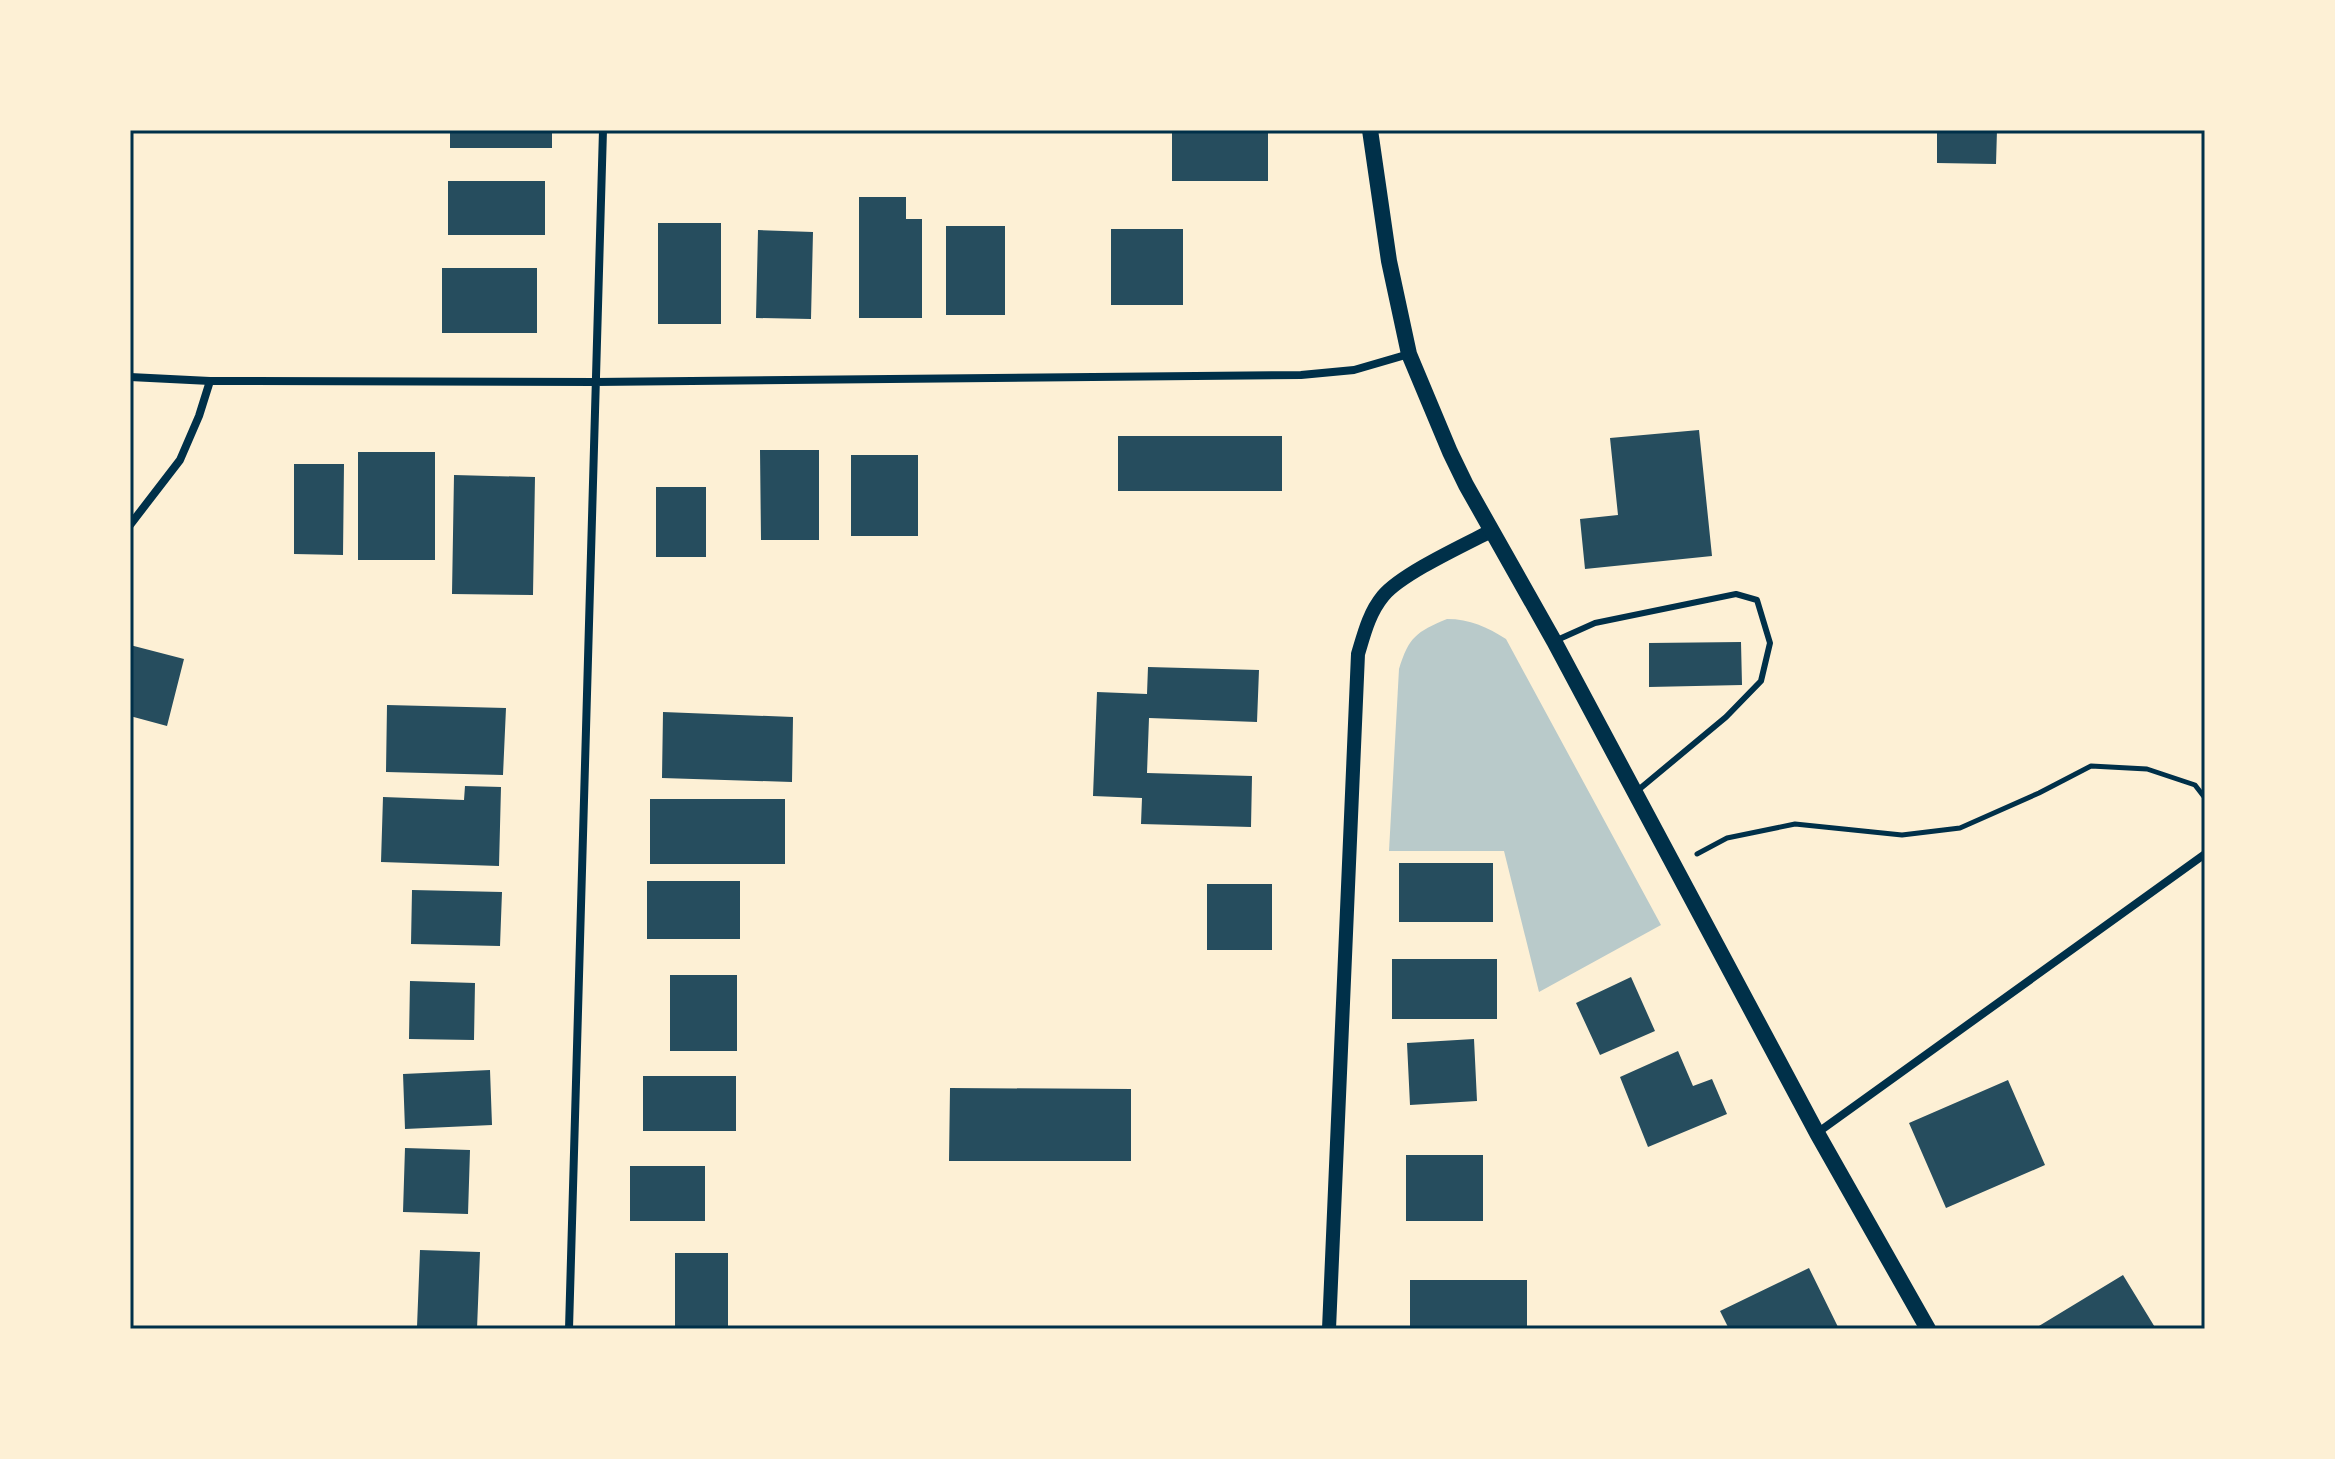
<svg xmlns="http://www.w3.org/2000/svg" width="2335" height="1459" font-family="Bitter,serif">
	<rect width="100%" height="100%" fill="#fdf0d5"/>
	<!-- green -->
	<path fill="#b9caca" d="M1447,619c23,0 40,8 59,20l155,286 -122,67 -35,-141h-115l10,-182c10,-32 17,-37 48,-50z"/>
	<!-- building -->
	<path fill="#264d5e" d="M450,130h102v18h-102z
		M1172,130h96v51h-96z
		M1937,130h60l-1,34 -59,-1z
		M448,181h97v54h-97z
		M859,197h47v22h16v99h-63z
		M658,223h63v101h-63z
		M946,226h59v89h-59z
		M1111,229h72v76h-72z
		M758,230l55,2 -2,87 -55,-1z
		M442,268h95v65h-95z
		M1699,430l13,126 -127,13 -5,-50 38,-4 -8,-77z
		M1118,436h164v55h-164z
		M760,450h59v90h-58z
		M358,452h77v108h-77z
		M851,455h67v81h-67z
		M294,464h50l-1,91 -49,-1z
		M454,475l81,2 -2,118 -81,-1z
		M656,487h50v70h-50z
		M1741,642l1,43 -93,2v-44z
		M130,645l54,14 -17,67 -37,-10z
		M1148,667l111,3 -2,52 -108,-4 -2,55 105,3 -1,51 -110,-3 1,-26 -49,-2 4,-104 50,2z
		M387,705l119,3 -3,67 -117,-3z
		M663,712l130,5 -1,65 -130,-4z
		M465,786l36,1 -2,79 -118,-4 2,-65 81,3z
		M650,799h135v65h-135z
		M1399,863h94v59h-94z
		M647,881h93v58h-93z
		M1207,884h65v66h-65z
		M412,890l90,2 -2,54 -89,-2z
		M1392,959h105v60h-105z
		M670,975h67v76h-67z
		M1631,977l24,54 -55,24 -24,-52z
		M410,981l65,2 -1,57 -65,-1z
		M1474,1039l3,62 -67,4 -3,-62z
		M1678,1051l15,35 19,-7 15,35 -79,33 -28,-70z
		M490,1070l2,55 -87,4 -2,-55z
		M643,1076h93v55h-93z
		M2008,1080l37,85 -99,43 -37,-85z
		M950,1088l181,1v72h-182z
		M405,1148l65,2 -2,64 -65,-2z
		M1406,1155h77v66h-77z
		M630,1166h75v55h-75z
		M420,1250l60,2 -3,77 -60,-2z
		M675,1253h53v76h-53z
		M1809,1268l30,61h-110l-9,-18z
		M2123,1275l33,54h-122z
		M1410,1280h117v49h-117z"/>
	<g fill="none" stroke-linecap="round" stroke-linejoin="round">
		<!-- path -->
		<path stroke="#003049" stroke-width="5" d="M1697,854l30,-16 68,-14 107,11 58,-7 79,-35 52,-27 56,3 48,16 10,13"/>
		<!-- service -->
		<path stroke="#003049" stroke-width="6" d="M1557,640l38,-17 141,-29 21,6 13,43 -9,38 -35,36 -89,74"/>
		<!-- minor -->
		<path stroke="#003049" stroke-width="8" d="M130,377l80,4 385,1 706,-7 53,-5 55,-16
			M130,525l50,-65 19,-44 11,-35
			M1817,1133l388,-279
			M569,1329l34,-1199"/>
		<!-- tertiary -->
		<path stroke="#003049" stroke-width="14" d="M1329,1329l29,-675c6,-20 11,-41 25,-58 18,-22 81,-51 108,-65"/>
		<!-- secondary -->
		<path stroke="#003049" stroke-width="16" d="M1370,130l19,131 20,93 41,98 16,33 88,156 263,492 111,196"/>
	</g>
	<!-- border -->
	<rect width="2335" height="1459" fill="none" stroke="#fdf0d5" stroke-width="264"/>
	<rect x="132" y="132" width="2071" height="1195" fill="none" stroke="#003049" stroke-width="3"/>
</svg>
